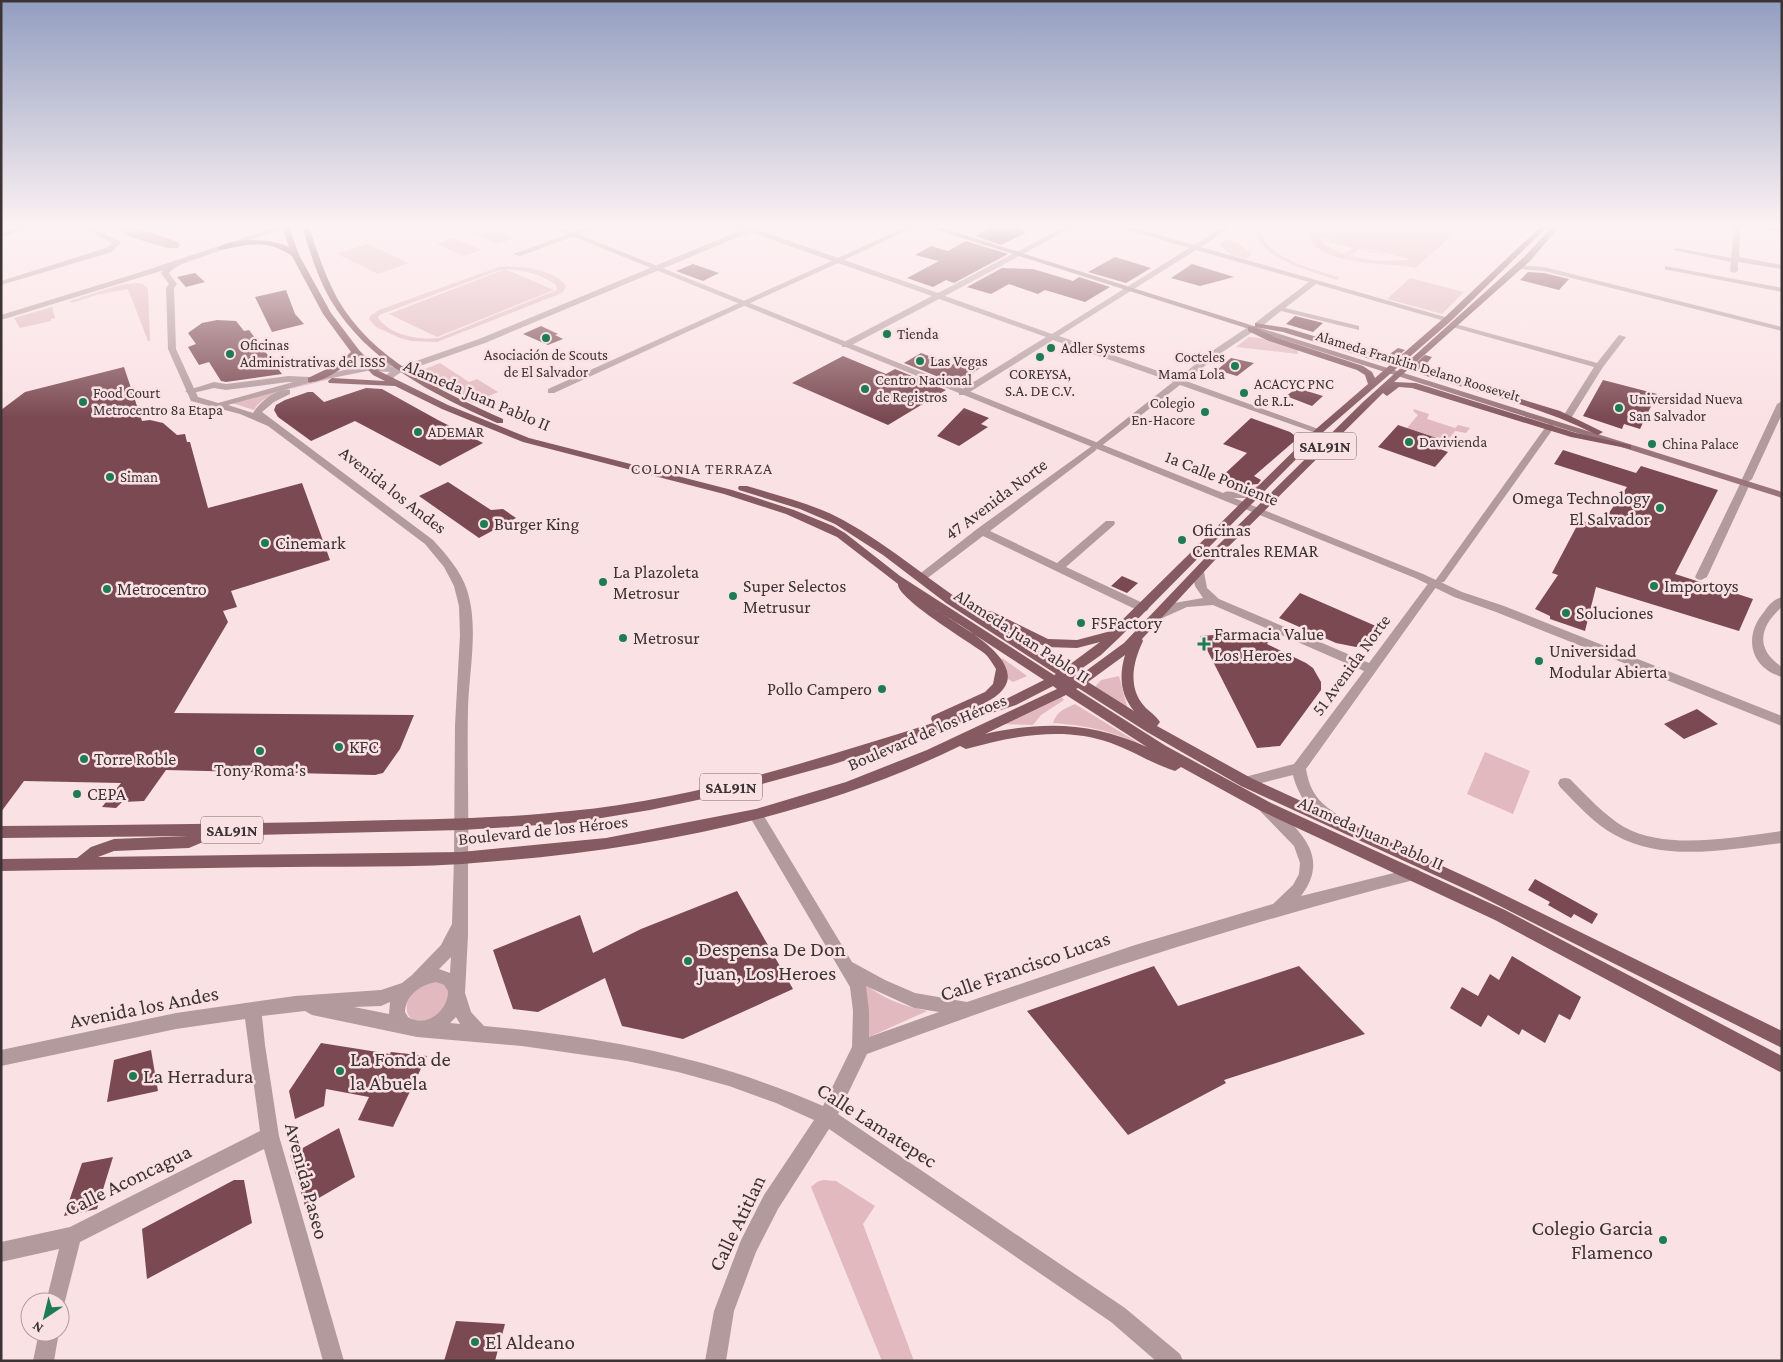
<svg xmlns="http://www.w3.org/2000/svg" width="1783" height="1362" font-family="'Crimson Pro',serif">
	<rect width="100%" height="100%" fill="#fae1e4"/>
	<!-- green -->
	<path fill="#e1b9be" fill-rule="evenodd" d="M490,227l25,11 -17,6 -26,-11z
		M1260,227h7l-6,6c6,25 57,38 78,44l-2,3c-21,-7 -78,-22 -81,-48z
		M1319,227h143l-47,41c-24,-6 -92,-1 -106,-30l1,-4zM1320,237l11,2 -3,3 26,6 -11,6 -20,-10zM1361,247l48,12v1l-31,1 -29,-5 10,-7 33,8 -32,-9z
		M454,238l27,12 -18,6 -26,-12z
		M1227,239l12,5 12,10 -4,5 -18,-5 -9,-10z
		M367,244l42,19 -31,11 -41,-20z
		M499,267c18,-2 56,2 67,19l-3,6 -6,3 -120,47 -25,-1 -12,-3 -24,-11 -7,-8 1,-3 9,-6zM505,269c18,1 37,5 51,16l1,5 -118,48c-20,2 -48,-2 -61,-20l1,-3 8,-3 113,-42h3l-114,44 48,23 117,-47z
		M1410,278l54,14 -22,22 -55,-15z
		M136,283l7,1 5,5 2,52h-2l-20,-52 -32,6 -24,8 -2,-2 50,-16z
		M52,307l3,11 -4,1v2l-31,7 -6,-10z
		M1249,337l20,2 28,9 1,6 -62,-7z
		M440,363l29,19 8,-3 21,13 -25,11 -58,-30z
		M335,377c-21,9 -71,12 -81,33l-22,-7 59,-17z
		M1414,409l15,5 -2,5 28,9 3,-3 12,3 -4,5 -11,-2 -8,10 -40,-13 11,-13 -5,-4z
		M1002,658l25,18 -14,6 -5,-3 -2,-12 -5,-6z
		M1119,676l9,34 -33,-23 6,-7z
		M1061,696l3,4 -23,15 -8,10 -31,-1 32,-14z
		M1075,704l65,40c-33,-14 -51,-18 -87,-21 4,-12 11,-14 22,-19z
		M1485,752l45,19 -17,43 -46,-20z
		M435,981l13,6 1,16c-5,5 -11,14 -18,16 -28,11 -32,-19 -11,-33 4,-3 10,-3 15,-5z
		M863,982c19,17 40,24 64,29l-60,27z
		M823,1180l13,1 39,25 -12,18 51,137h-32l-71,-174 6,-5z"/>
	<g fill="none" stroke-linecap="round" stroke-linejoin="round">
		<!-- river -->
		<path fill="#b27d85" fill-rule="evenodd" d="M117,227h17l44,15 2,3 -2,3h-10l-38,-11z"/>
	</g>
	<!-- building -->
	<path fill="#7a4951" d="M992,227h21l14,5 -26,13 -26,-9z
		M966,241l42,13 -54,29 -8,-3 -13,7 -26,-9 32,-17 -24,-6 16,-9 17,5z
		M1115,257l36,11 -25,15 -38,-11z
		M693,264l26,9 -16,8 -27,-10z
		M1192,264l42,13 -34,9 -29,-8z
		M1002,268l31,1 40,12 6,-4 31,10 -25,15 -40,-12 -7,4 -29,-10 -18,10 -24,-7z
		M1528,272l16,1 25,6 -10,11 -39,-10z
		M195,273l10,9 -19,5 -9,-10z
		M286,290l9,24 9,10 -32,8 -17,-35z
		M1295,316l28,7 -10,9 -27,-8z
		M217,320l19,1 8,10 5,-1 33,44 -56,8 -5,-1 -12,-19 -10,3 -11,-18 8,-3 -8,-11 14,-10z
		M541,326l17,8 -3,1 8,4 -15,6 -25,-11z
		M921,353l31,12 7,-5 21,8 -24,16 -52,-21z
		M843,356l43,18 9,-5 51,21 -58,35 -96,-42z
		M1231,358l23,5 -17,13 -20,-6z
		M124,367l18,54 8,-1 13,3 14,12 8,-1 2,8h3l18,66 94,-25 28,77 -99,31 6,16 -14,4 5,11 -54,91 240,2 -14,34 -17,24 -8,2 -209,-5 -22,31 -22,1 -6,6 -14,-1 19,-24 -97,-2 -23,31v-402l24,-18z
		M1603,380l54,14 -17,35 -16,-5 -2,5 -39,-13z
		M366,388l16,1 56,31 45,23 -43,23 -85,-45 -44,20 -33,-24 -4,-7 2,-5 9,-5 23,-8h5l11,10z
		M1297,388l26,8 -11,10 -26,-10z
		M964,408l25,10 -8,6 7,3 -29,19 -22,-10z
		M1251,418l39,14 8,6 -44,38 7,4 -3,4 -23,2 -17,-6 29,-27 -24,-9z
		M1398,425l42,14 -8,7 16,6 -13,15 -57,-20z
		M1563,450l73,23 5,-7 77,24 -43,84 78,25 -14,32 -143,-44 -11,44 -35,-12v-3l-15,-7 23,-34 -6,-2 28,-53 19,7 28,-40 -73,-23z
		M448,482l43,28 12,-1 13,9 -37,20 -60,-42z
		M1122,576l16,7 -11,10 -16,-7z
		M1300,593l85,37 -13,14 -16,3 -20,-4 -57,-25z
		M1255,632l15,8 -3,4 39,19 7,5 8,14v8l-41,56 -23,2 -57,-112z
		M1697,709l21,15 -34,15 -20,-15z
		M1535,879l63,35 -6,10 -18,-10 -3,4 -23,-13 2,-3 -22,-12z
		M737,891l56,98 -110,50 -61,-13 -17,-48 -67,34 -25,-3 -20,-59 87,-35 13,38 48,-24z
		M1512,956l69,41 -11,23 -11,-6 -14,29 -23,-14 -3,6 -31,-20 -7,12 -31,-19 12,-21 16,9 12,-22 9,6z
		M1154,966l24,40 121,-40 66,68 -141,46 2,3 -98,52 -101,-124z
		M321,1043l69,11 1,-2 36,4 -34,71 -35,-7 11,-23 -43,-8 -2,17 -29,13 -6,-28z
		M151,1050l7,41 -51,11 7,-42z
		M339,1128l16,49 -50,29 -15,-51z
		M113,1157l-16,52 -33,7 18,-53z
		M234,1180h10l8,43 -105,56 -5,-50z
		M456,1321l49,3 -10,37h-51z"/>
	<g fill="none" stroke-linecap="round" stroke-linejoin="round">
		<!-- minor -->
		<path fill="#b39a9d" fill-rule="evenodd" d="M18,227h12l-29,10v-4z
			M82,227h9l30,15 -9,10 -111,33v-4l105,-33 6,-5z
			M588,227h11l-79,29 -7,-2z
			M740,227h16v2l82,29 67,-31h10l-71,33 94,33 126,-66h9l-128,69 107,38 137,-86 -70,-21h12l63,18 29,-18h8l-30,20 251,72 -7,2 -129,-37 -31,24 74,18v4l-78,-19 -20,16h-6v-4l54,-41 -113,-32 -137,86 119,42 37,-29 33,-22h6v4l-33,22 -35,28 138,50 -5,3 -3,-1 -136,-48 -80,62 -5,-3 2,-2 76,-60 -120,-42 -88,55h-6v-4l87,-54 -107,-38 -91,48h-6v-4l90,-47 -94,-33 -284,130h-6v-4l284,-128 -82,-29 -265,111 -85,30 -6,4 -1,5 -7,-2 -1,-4 5,-4 -19,-1 -4,-3 4,-3 28,2 80,-28 265,-110z
			M1731,227h7l2,5 -1,25 43,8v4l-44,-7v9l-4,2 -4,-2 1,-9 -58,-12 4,-2 54,10 3,-26z
			M1665,266l117,22v4l-114,-22h-3z
			M1452,323l145,40 22,-28 7,2 -23,30 -33,53 -3,1 -5,-3 32,-51 -142,-40z
			M288,376l23,1 4,3 -4,3 -23,-1 -62,8 -12,-2 -25,6 -4,-3 29,-9 12,2z
			M1782,401v13l-30,65 -4,3 2,2 -43,93 -6,3 -4,-1 -2,-2 45,-93 4,-3 -2,-2 35,-75z
			M1550,424l3,1v4l-109,153 -5,1 -133,186c3,17 8,28 22,39 5,3 9,6 12,11l-2,4c-21,7 -42,-32 -45,-48l-47,12 -5,-1 -2,-4 2,-4 53,-14 70,-93 -151,-66 -26,2 -29,13 -4,-1 -2,-3 2,-3 20,-10 29,-5 -8,-12 -3,-14 6,-3 6,3 3,16 12,11 150,64 61,-82h5l112,-156z
			M1092,446l5,3 -2,2 -105,80 67,32 49,-42h8l1,2 -1,2 -48,42 81,38 2,3 -2,3h-8l-156,-75 -58,44h-8l-2,-2 2,-2 60,-47z
			M1782,597v10c-23,20 -27,42 0,60v10c-32,-9 -39,-41 -18,-65 4,-6 10,-13 18,-15z
			M1565,778l5,1c17,17 34,36 54,48 43,24 111,10 158,4v12c-54,6 -117,20 -167,-8 -21,-11 -38,-31 -55,-48l-2,-4 2,-4z
			M1266,802l5,2c29,27 60,52 30,92l113,-28 5,2 2,4 -2,4 -5,2c-186,47 -367,107 -547,174l-29,60 287,194 55,46 3,7h-27l-45,-39 -282,-193 -51,80 -22,43 -22,59 -8,50h-21l9,-50 27,-71 23,-45 50,-75 -38,-17 -47,-17 -51,-14 -51,-11 -105,-15 -105,-9 -105,-22 -7,-4 -43,5 3,29 14,91 65,225h-21l-59,-212 -184,93 -17,67 -3,1v-8h-14l13,-53 -58,13v-20l69,-15 190,-96 -15,-112 -69,10 -175,37v-16l175,-37 119,-17 86,-6 21,-7 10,-8 29,-30 11,-21 2,-66 2,-4 5,-2 5,2 2,4v77l-3,58 6,19 13,14c120,11 227,31 339,80l29,-59 1,-36 -3,-24 -99,-168 -2,-4 2,-4 5,-2 5,2 91,151 33,18 30,13 52,9 168,-57 138,-41 20,-19 6,-11 1,-11 -6,-17 -33,-34 -2,-4 2,-4zM451,957l-1,16 -11,-4zM436,982l8,3 4,6c1,19 -22,38 -40,26l-3,-5c1,-17 15,-27 31,-30zM866,986l48,22 25,4 -70,25v-26zM390,1002l-1,12 -35,-7 27,-1zM456,1017l4,7 -10,-1z
			M39,1332h20l-5,29h-21z"/>
		<!-- tertiary -->
		<path fill="#b39a9d" fill-rule="evenodd" d="M276,227h11l-105,37 -9,5 -4,4 8,11 -3,4 2,61 22,48 20,6 93,-26 81,-17 4,3 -4,3 -80,16 -84,23 25,8c7,-11 23,-25 37,-23v4l-16,8 -12,10 171,128c13,14 28,31 34,50 12,37 2,81 1,119 -1,49 1,99 0,149l-2,4 -5,2 -5,-2 -2,-4 1,-133 5,-90 -1,-29 -5,-20 -10,-19 -19,-23 -157,-118 -28,-12 -49,-13 -23,-52 -2,-61 3,-4 -8,-11 3,-3 -163,50v-5l140,-43z
			M550,227h10l663,266c6,-4 12,1 20,0 8,-1 13,-10 23,-8v4l-17,9h-15l189,76 39,18 42,14 278,110v10l-286,-114 -42,-15 -39,-19z
			M1757,227l25,1v4l-22,-3z
			M1516,265l28,2 238,60v4l-238,-60 -25,-2 -4,-2z"/>
		<!-- secondary -->
		<path fill="#99757a" fill-rule="evenodd" d="M928,227h11l843,265v6z"/>
		<!-- primary -->
		<path fill="#855a60" fill-rule="evenodd" d="M282,227h7l10,28 32,58 28,37 20,21 69,34 81,33 203,52 62,20 39,16 12,7 55,43 154,99 2,-1 -110,-71 -63,-48 -48,-31 -35,-15 -61,-19 -1,-2 1,-2h8c32,10 67,18 96,34 49,27 92,65 139,95l1,-4h8l57,28 29,1 34,-9 205,-202 52,-45 -3,-9 -8,-5 -88,-29 -21,-10v-4h6l21,10 88,29 9,6 3,6 70,-61 95,-90h7l-96,94 -129,112 -202,204 -19,18 -27,19 5,2 45,-33 82,-86 157,-155 161,-145 28,-30h7l-29,34 -136,121 22,1 160,50 55,12v4l-60,-12 -159,-49 -13,-1 -12,9 -4,-3 -169,168 -72,78 1,2c-9,19 -15,42 -2,61 5,8 14,12 19,20l-3,4 94,52 235,108 296,145v17l-306,-154 -235,-108 -94,-54 -69,-44 -2,1 90,57 105,57 234,107 277,146v17l-287,-153 -234,-109 -80,-44 -6,4c-22,-7 -42,-20 -64,-28 -47,-17 -99,-7 -145,6l-6,-3c-154,75 -327,106 -498,118 -58,4 -118,2 -176,3 -95,1 -190,3 -285,4v-12l76,-1 14,-11 23,-8 74,-3 -187,2v-12c117,-1 234,-2 351,-5 73,-2 146,-2 218,-10 124,-12 245,-51 363,-88l-2,-4 1,-3 53,-24 8,-8 3,-15c-4,-6 -7,-12 -12,-16 -15,-11 -88,-55 -86,-69l-61,-47 -51,-23 -62,-20 -201,-52 -81,-33 -47,-23 -66,-3 -1,-2 4,-3 53,3 -12,-6 -17,-18c-10,9 -34,27 -48,25v-4l29,-14 14,-12 -28,-38 -31,-58c-25,-17 -43,-12 -71,-6l-4,-2c19,-11 53,-10 72,-1zM935,609l109,71 -38,19 -49,16c15,-7 37,-13 47,-27 21,-30 -49,-65 -69,-79zM990,620l56,27 31,1 23,-6 -35,26zM1125,655c-6,20 -5,39 9,56l-46,-29zM1053,686l4,3 -130,61 -81,32 -90,27 -150,29 -145,14 -363,5 16,-6 75,-3 28,-12 245,-6 109,-7 79,-13 76,-16 105,-29 185,-60zM1066,695l81,52c-56,-25 -103,-26 -162,-13z
			M302,227h7c8,25 16,48 28,71 35,62 104,93 166,121v4h-6c-64,-29 -130,-61 -167,-124 -13,-23 -20,-47 -28,-72z
			M1255,323l32,5 94,28h6l11,-8 7,2 -13,11 -12,1 -97,-30 -28,-5z
			M1425,355l7,2 -9,11 3,2 134,41 43,21 -5,3 -3,-1c-56,-28 -116,-41 -175,-60l-6,-5 2,-6z"/>
	</g>
	<!-- sky -->
	<linearGradient id="sky" x2="0" y2="1"><stop stop-color="#929ec0"/><stop offset="0.54" stop-color="#fdf2f3"/><stop offset="1" stop-color="#fdf2f3" stop-opacity="0"/></linearGradient>
	<rect width="1783" height="418" fill="url(#sky)"/>
	<!-- markers -->
	<g fill="#1e7c53" stroke="#fae1e4" stroke-width="2">
		<circle cx="887" cy="334" r="5"/>
		<circle cx="546" cy="338" r="5"/>
		<circle cx="1051" cy="348" r="5"/>
		<circle cx="230" cy="354" r="5"/>
		<circle cx="1040" cy="357" r="5"/>
		<circle cx="920" cy="361" r="5"/>
		<circle cx="1235" cy="366" r="5"/>
		<circle cx="865" cy="389" r="5"/>
		<circle cx="1244" cy="393" r="5"/>
		<circle cx="83" cy="402" r="5"/>
		<circle cx="1619" cy="408" r="5"/>
		<circle cx="1205" cy="412" r="5"/>
		<circle cx="418" cy="432" r="5"/>
		<circle cx="1409" cy="442" r="5"/>
		<circle cx="1652" cy="444" r="5"/>
		<circle cx="110" cy="477" r="5"/>
		<circle cx="1660" cy="508" r="5"/>
		<circle cx="484" cy="524" r="5"/>
		<circle cx="1182" cy="540" r="5"/>
		<circle cx="265" cy="543" r="5"/>
		<circle cx="603" cy="582" r="5"/>
		<circle cx="1654" cy="586" r="5"/>
		<circle cx="107" cy="589" r="5"/>
		<circle cx="733" cy="596" r="5"/>
		<circle cx="1566" cy="613" r="5"/>
		<circle cx="1081" cy="623" r="5"/>
		<circle cx="623" cy="638" r="5"/>
		<path d="M1201.5 636.5h5v5h5v5h-5v5h-5v-5h-5v-5h5z"/>
		<circle cx="1539" cy="661" r="5"/>
		<circle cx="882" cy="689" r="5"/>
		<circle cx="339" cy="747" r="5"/>
		<circle cx="260" cy="751" r="5"/>
		<circle cx="84" cy="759" r="5"/>
		<circle cx="77" cy="794" r="5"/>
		<circle cx="688" cy="961" r="5"/>
		<circle cx="340" cy="1071" r="5"/>
		<circle cx="133" cy="1076" r="5"/>
		<circle cx="1663" cy="1240" r="5"/>
		<circle cx="475" cy="1342" r="5"/>
	</g>
	<g text-anchor="middle" stroke-width="5" stroke-linejoin="round" paint-order="stroke">
		<!-- far-poi labels -->
		<g font-size="15" fill="#3c3334" stroke="#fae1e4" text-anchor="start">
			<text x="897" y="339">Tienda</text>
			<text x="240" y="350">Oficinas<tspan x="240" dy="17">Administrativas del ISSS</tspan></text>
			<text x="1061" y="353">Adler Systems</text>
			<text x="546" y="360" text-anchor="middle">Asociación de Scouts<tspan x="546" dy="17">de El Salvador</tspan></text>
			<text x="1225" y="362" text-anchor="end">Cocteles<tspan x="1225" dy="17">Mama Lola</tspan></text>
			<text x="930" y="366">Las Vegas</text>
			<text x="1040" y="379" text-anchor="middle">COREYSA,<tspan x="1040" dy="17">S.A. DE C.V.</tspan></text>
			<text x="875" y="385">Centro Nacional<tspan x="875" dy="17">de Registros</tspan></text>
			<text x="1254" y="389">ACACYC PNC<tspan x="1254" dy="17">de R.L.</tspan></text>
			<text x="93" y="398">Food Court<tspan x="93" dy="17">Metrocentro 8a Etapa</tspan></text>
			<text x="1629" y="404">Universidad Nueva<tspan x="1629" dy="17">San Salvador</tspan></text>
			<text x="1195" y="408" text-anchor="end">Colegio<tspan x="1195" dy="17">En-Hacore</tspan></text>
			<text x="428" y="437">ADEMAR</text>
			<text x="1419" y="447">Davivienda</text>
			<text x="1662" y="449">China Palace</text>
			<text x="120" y="482">Siman</text>
		</g>
		<!-- far-street labels -->
		<g font-size="15" fill="#3c3334" stroke="#fae1e4">
			<text transform="translate(1418 366) rotate(17)" y="5">Alameda Franklin Delano Roosevelt</text>
		</g>
		<!-- shield labels -->
		<g fill="#fae1e4" stroke="#756769" stroke-width="1">
			<rect x="1294" y="432.5" width="62" height="27" rx="4"/>
			<rect x="700" y="773.5" width="62" height="27" rx="4"/>
			<rect x="201" y="816.5" width="62" height="27" rx="4"/>
		</g>
		<g font-size="16" font-weight="bold" fill="#3c3334">
			<text x="1325" y="452">SAL91N</text>
			<text x="731" y="793">SAL91N</text>
			<text x="232" y="836">SAL91N</text>
		</g>
		<!-- far-neighbourhood labels -->
		<g font-size="16" letter-spacing="1" fill="#4c393c" stroke="#fae1e4">
			<text x="702" y="474">COLONIA TERRAZA</text>
		</g>
		<!-- street labels -->
		<g font-size="18" fill="#3c3334" stroke="#fae1e4">
			<text transform="translate(477 395) rotate(23)" y="6">Alameda Juan Pablo II</text>
			<text transform="translate(1222 478) rotate(22)" y="6">1a Calle Poniente</text>
			<text transform="translate(393 490) rotate(38)" y="6">Avenida los Andes</text>
			<text transform="translate(996 499) rotate(-37)" y="6">47 Avenida Norte</text>
			<text transform="translate(1022 636) rotate(33)" y="6">Alameda Juan Pablo II</text>
			<text transform="translate(1351 665) rotate(-54)" y="6">51 Avenida Norte</text>
			<text transform="translate(927 732) rotate(-23)" y="6">Boulevard de los Héroes</text>
			<text transform="translate(543 830) rotate(-6)" y="6">Boulevard de los Héroes</text>
			<text transform="translate(1371 833) rotate(24)" y="6">Alameda Juan Pablo II</text>
		</g>
		<!-- poi labels -->
		<g font-size="18" fill="#3c3334" stroke="#fae1e4" text-anchor="start">
			<text x="1650" y="504" text-anchor="end">Omega Technology<tspan x="1650" dy="21">El Salvador</tspan></text>
			<text x="494" y="530">Burger King</text>
			<text x="1192" y="536">Oficinas<tspan x="1192" dy="21">Centrales REMAR</tspan></text>
			<text x="275" y="549">Cinemark</text>
			<text x="613" y="578">La Plazoleta<tspan x="613" dy="21">Metrosur</tspan></text>
			<text x="743" y="592">Super Selectos<tspan x="743" dy="21">Metrusur</tspan></text>
			<text x="1664" y="592">Importoys</text>
			<text x="117" y="595">Metrocentro</text>
			<text x="1576" y="619">Soluciones</text>
			<text x="1091" y="629">F5Factory</text>
			<text x="1214" y="640">Farmacia Value<tspan x="1214" dy="21">Los Heroes</tspan></text>
			<text x="633" y="644">Metrosur</text>
			<text x="1549" y="657">Universidad<tspan x="1549" dy="21">Modular Abierta</tspan></text>
			<text x="872" y="695" text-anchor="end">Pollo Campero</text>
			<text x="349" y="753">KFC</text>
			<text x="94" y="765">Torre Roble</text>
			<text x="260" y="776" text-anchor="middle">Tony Roma's</text>
			<text x="87" y="800">CEPA</text>
		</g>
		<!-- near-poi labels -->
		<g font-size="21" fill="#3c3334" stroke="#fae1e4" text-anchor="start">
			<text x="698" y="956">Despensa De Don<tspan x="698" dy="24">Juan, Los Heroes</tspan></text>
			<text x="350" y="1066">La Fonda de<tspan x="350" dy="24">la Abuela</tspan></text>
			<text x="143" y="1083">La Herradura</text>
			<text x="1653" y="1235" text-anchor="end">Colegio Garcia<tspan x="1653" dy="24">Flamenco</tspan></text>
			<text x="485" y="1349">El Aldeano</text>
		</g>
		<!-- near-street labels -->
		<g font-size="21" fill="#3c3334" stroke="#fae1e4">
			<text transform="translate(1025 966) rotate(-19)" y="7">Calle Francisco Lucas</text>
			<text transform="translate(144 1007) rotate(-11)" y="7">Avenida los Andes</text>
			<text transform="translate(877 1125) rotate(33)" y="7">Calle Lamatepec</text>
			<text transform="translate(128 1180) rotate(-26)" y="7">Calle Aconcagua</text>
			<text transform="translate(307 1181) rotate(75)" y="7">Avenida Paseo</text>
			<text transform="translate(737 1223) rotate(-64)" y="7">Calle Atitlan</text>
		</g>
	</g>
	<!-- border -->
	<rect width="1783" height="1362" fill="none" stroke="#3c3334" stroke-width="5"/>
	<!-- north arrow -->
	<g transform="translate(45 1317) rotate(215)"><circle r="24" fill="#fae1e4" stroke="#ae9b9e"/>
	<path d="M0-4L9 19L0 12L-9 19Z" fill="#1e7c53"/>
	<text y="-8" font-size="14" font-weight="bold" text-anchor="middle" fill="#3c3334">N</text>
	</g>
</svg>
